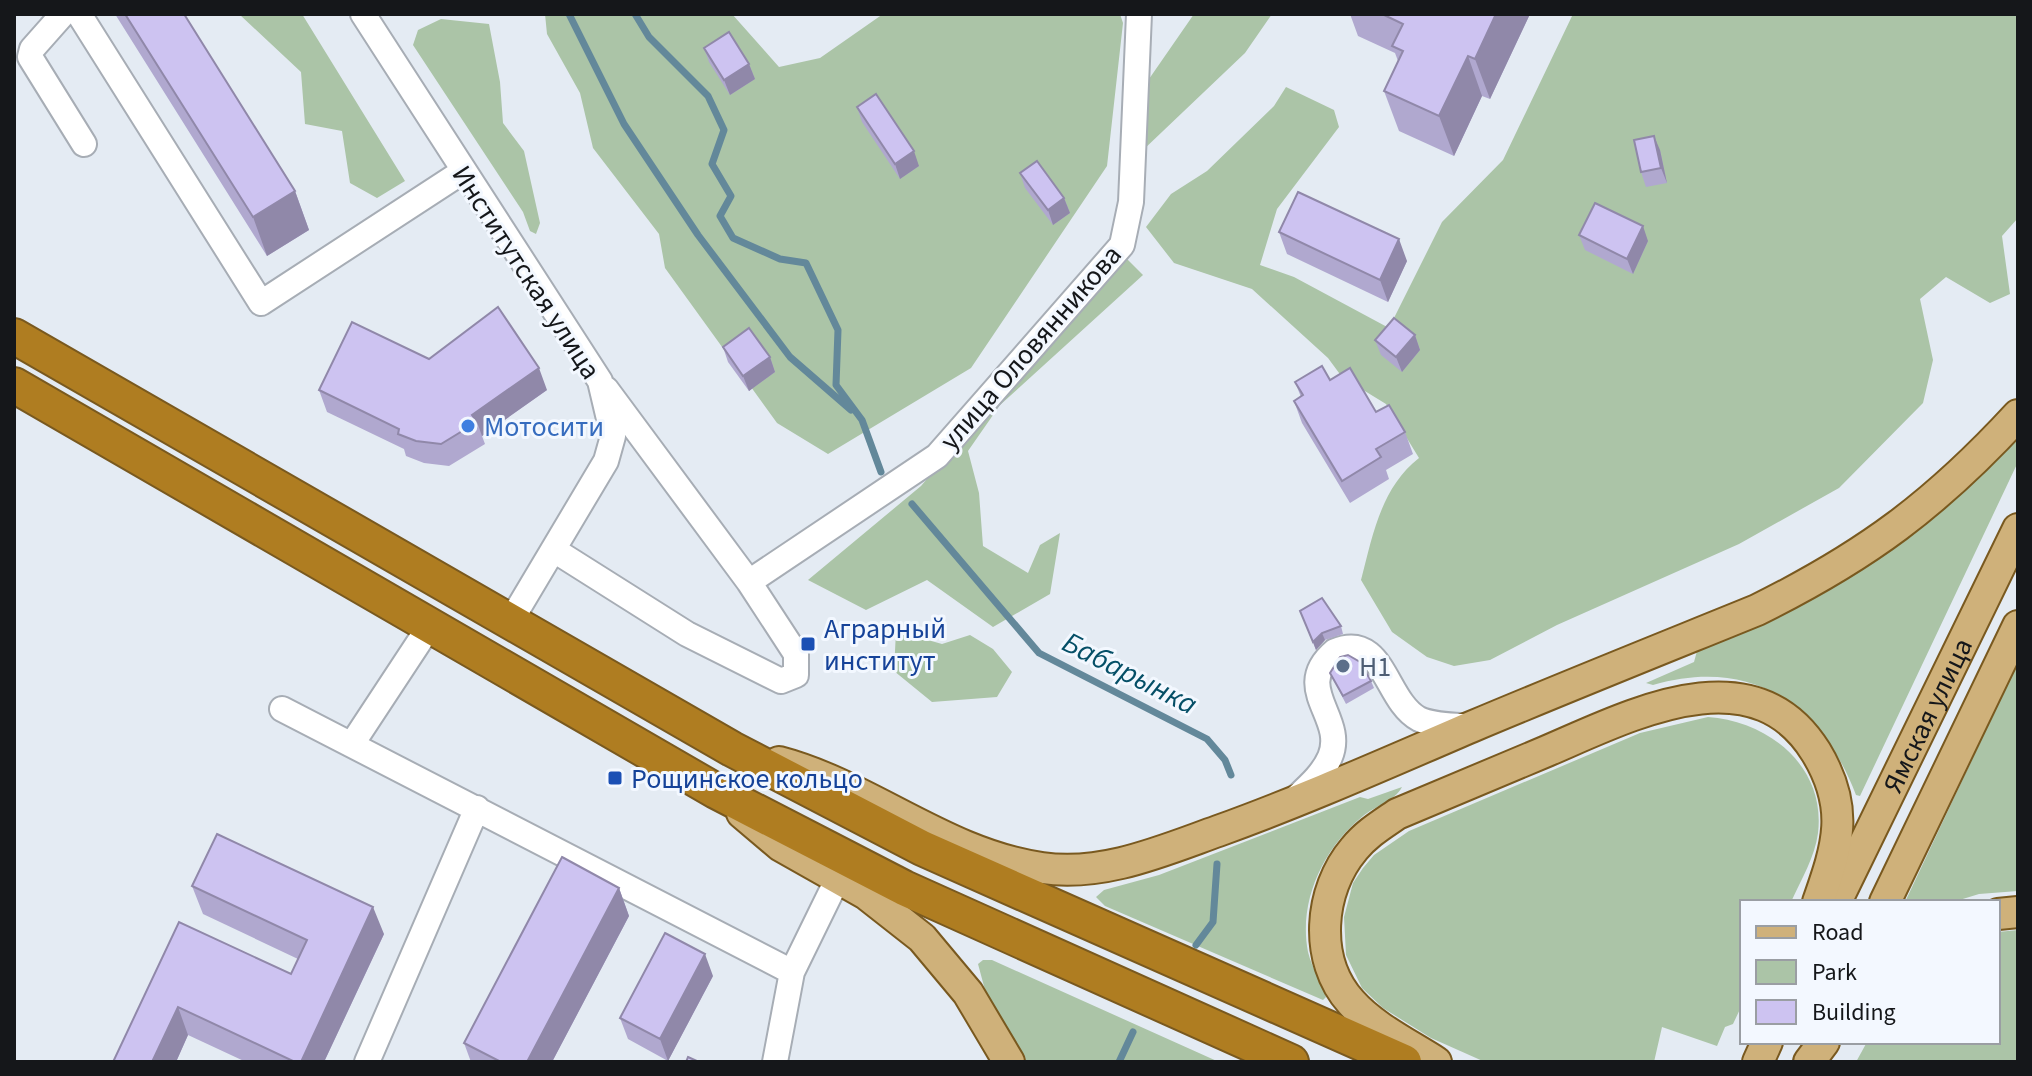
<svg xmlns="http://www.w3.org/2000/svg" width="2032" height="1076" font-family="'Source Sans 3',sans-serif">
	<rect width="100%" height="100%" fill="#e4ebf3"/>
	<!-- green -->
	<path fill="#abc4a7" d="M239,14h63l103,167 -28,17 -27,-15 -8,-52 -37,-7 -4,-52z
		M545,14h187l47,53 41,-9 63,-44h237l3,9 -16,143 -136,202 -143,86 -51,-31 -112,-155 -6,-34 -66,-86 -13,-55 -33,-59z
		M1194,14h78l-27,39 -103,98 7,-72z
		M1573,14h445v204l-16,18 8,58 -20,9 -44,-26 -26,22 13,61 -10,43 -84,85 -100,56 -182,81 -67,35 -36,6 -27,-9 -35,-25 -31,-52c12,-46 20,-92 58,-122l-33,-54 -44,-27 -14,-19 -76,-69 -78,-26 -28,-36 25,-33 36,-23 67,-65 12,-19 48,23 5,17 -62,82 -17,56 34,12 95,51 53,-106 61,-62z
		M441,19l48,5 11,58 3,41 21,28 16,72 -4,11 -6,-3 -7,-19 -110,-167 5,-15z
		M1120,252l23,23 -143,130 -32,46 11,42 4,53 45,27 12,-28 20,-12 -10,61 -57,33 -66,-47 -61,30 -58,-30 113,-94z
		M2018,434v28l-158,334 -4,-1c-35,-92 -105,-138 -203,-110l-7,-2 48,-21 3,-11c84,-38 168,-75 238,-136 29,-25 55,-54 83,-81z
		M896,631l46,13 28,-9 23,14 19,23 -15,25 -65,5 -38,-31z
		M2018,662v229l-39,3 -26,8h-48z
		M1708,717c60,4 118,49 110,116 -3,24 -17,47 -27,69h-49v103l-9,19 -8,3 -8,19 -55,-19 -8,35h-169l-54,-24 -48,-30 -21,-20 -16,-33 -2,-38 9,-34 10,-15 11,-13 35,-24 231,-98z
		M1402,787c-7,14 -27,19 -39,29 -39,31 -65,85 -55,136 4,16 13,30 18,45l-3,3 -218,-94 -9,-9 8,-7 55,-15 201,-78 8,2z
		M2018,930v132h-162l11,-20h131v-110z
		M983,960h9l227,102h-192l-42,-72 -7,-26z"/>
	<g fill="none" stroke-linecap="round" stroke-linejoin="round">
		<!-- stream -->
		<path stroke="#63889a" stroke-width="7" d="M569,14l55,110 74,111 92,122 61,53
			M635,14l14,23 59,59 16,34 -12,34 19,32 -11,20 13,22 47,21 26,4 32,67 -2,55 26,35 19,52
			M912,504l127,149 168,86 18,21 6,15
			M1196,945l17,-23 4,-58
			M1119,1062l14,-30"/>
		<!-- minor casing -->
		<g stroke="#a7adb5" stroke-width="28">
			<path id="minor" d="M63,14l-31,35 -2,8 54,87
				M79,14l182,289 201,-131
				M363,14l237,367 13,55 -7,25 -96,161
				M554,550l133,84 94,47 15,-6v-21l-47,-72 -143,-193
				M749,582l188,-126 185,-211 9,-43 8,-188
				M282,709l510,263
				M352,744l77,-117
				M1298,796c13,-12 25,-23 32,-39 17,-40 -40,-68 5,-106 49,-20 50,50 84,68 15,7 35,6 51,8
				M367,1062l110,-254
				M775,1062l17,-90 46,-94"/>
		</g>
		<!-- major casing -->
		<g stroke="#79591f" stroke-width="34">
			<g id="major">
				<path d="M779,762c91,24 167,93 263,106 61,9 120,-17 176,-37 86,-31 169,-68 253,-104 95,-40 190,-78 286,-117 109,-54 178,-105 261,-195"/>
				<path d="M742,813l39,33 85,48 56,44 46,55 41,69"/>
				<path id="s1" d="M1836,902l182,-373"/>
				<path d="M1885,902l133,-276"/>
				<path d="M1998,914l20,-2"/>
				<path d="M1436,1062c-28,-18 -63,-35 -85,-60 -38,-42 -32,-112 3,-153 12,-15 27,-24 43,-35 50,-21 100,-42 150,-63 82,-35 206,-101 269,1 34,56 22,93 2,150"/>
				<path d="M1758,1062l9,-20"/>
				<path d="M1809,1062l15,-20"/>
			</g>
		</g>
		<!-- highway casing -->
		<g stroke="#79591f" stroke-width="38">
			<path id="highway" d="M14,336l718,413 190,99 482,214
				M14,385l702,406 188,97 387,174"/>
		</g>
		<!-- minor -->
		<use href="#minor" stroke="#fff" stroke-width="24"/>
		<!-- major -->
		<use href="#major" stroke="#cfb17a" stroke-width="30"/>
		<!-- highway -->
		<use href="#highway" stroke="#af7d21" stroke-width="34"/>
	</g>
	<!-- wall -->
	<path fill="#b0a8cf" d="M115,14h69l111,177 14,39 -42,26z
		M1350,14h180l-40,85 -8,-3 -28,60 -55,-25 -15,-40 14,-30 -3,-8 -37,-17z
		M704,48l45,16 6,15 -25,16 -21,-33z
		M857,107l62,59 -19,13 -38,-57z
		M1660,150l7,33 -21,4 -5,-15z
		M1020,173l44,25 6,15 -17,12 -28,-37z
		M1279,232l128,29 -19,41 -101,-48z
		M1579,235l69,6 -15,33 -48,-24z
		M1415,335l5,15 -18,22 -21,-17 -6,-15z
		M723,347l47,10 5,15 -26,19 -21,-29z
		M429,359l118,31 -65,46 3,8 -36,22 -25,-3 -18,-7 -2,-7 -77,-37 -8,-22z
		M1330,380l75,52 8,22 -27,16 3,9 -39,24 -48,-80 -8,-22 7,-4 -6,-15z
		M1300,611l41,15 2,8 -18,6 -9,10z
		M1330,673l41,8 3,7 -28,16z
		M192,886l192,48 -60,128h-78l-58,-27 -12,27h-63l66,-140 112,52 7,-15 -95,-45z
		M619,888l10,28 -77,146h-81l-7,-19z
		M713,976l-45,85 -40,-22 -8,-21z"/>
	<!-- shaded-wall -->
	<path fill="#9088a9" d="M1496,14h34l-40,85 -15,-40z
		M1468,56l14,40 -28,60 -15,-40z
		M749,64l6,15 -25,16 -6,-15z
		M1654,136l6,14 7,33 -6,-15z
		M914,151l5,15 -19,13 -5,-15z
		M295,191l14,39 -42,26 -14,-39z
		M1064,198l6,15 -17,12 -5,-15z
		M1643,226l5,15 -15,33 -6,-15z
		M1399,239l8,22 -19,41 -8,-22z
		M1415,335l5,15 -18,22 -6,-15z
		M770,357l5,15 -26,19 -6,-15z
		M539,368l8,22 -65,46 -5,-14 -5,-7z
		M1322,633l3,7 -9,10 -3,-8z
		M619,888l10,28 -77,146h-25z
		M373,907l11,27 -60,128h-23z
		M705,954l8,22 -45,85 -8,-22z
		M178,1007l10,28 -12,27h-24z"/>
	<!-- building -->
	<path fill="#cdc3f1" stroke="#9088a9" stroke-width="2" d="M125,14h59l111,177 -42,26z
		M1382,14h114l-21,45 -7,-3 -29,60 -55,-25 19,-40 -11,-5 11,-22z
		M729,32l20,32 -25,16 -20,-32z
		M876,94l38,57 -19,13 -38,-57z
		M1654,136l7,32 -20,4 -7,-32z
		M1037,161l27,37 -16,12 -28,-37z
		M1298,192l101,47 -19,41 -101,-48z
		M1595,203l48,23 -16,33 -48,-24z
		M498,307l41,61 -67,47 5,7 -36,22 -25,-3 -18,-7 1,-5 -80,-39 33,-68 77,37z
		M1394,318l21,17 -19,22 -21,-17z
		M749,328l21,29 -27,19 -20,-29z
		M1322,366l8,14 20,-12 26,44 13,-7 16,27 -29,17 5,8 -39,24 -48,-80 9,-6 -8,-13z
		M1322,598l19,28 -19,7 -9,9 -13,-31z
		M1348,655l12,7 11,19 -28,15 -13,-23 10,-16z
		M217,834l156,73 -72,155h-6l-117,-55 -26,55h-39l66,-140 112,52 16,-34 -115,-54z
		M562,857l57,31 -92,174h-26l-37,-19z
		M665,933l40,21 -45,85 -40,-21z
		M688,1057l11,5h-13z"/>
	<!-- markers -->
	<circle fill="#3f7fe0" stroke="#f3f8ff" stroke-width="3" cx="468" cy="426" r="8"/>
	<g fill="#1a4fb4" stroke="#f3f8ff" stroke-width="3">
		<rect x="800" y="636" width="16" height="16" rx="4"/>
		<rect x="607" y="770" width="16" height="16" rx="4"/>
	</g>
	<circle fill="#5c6f8a" stroke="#f3f8ff" stroke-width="3" cx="1343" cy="666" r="8"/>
	<g text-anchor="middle" stroke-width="6" stroke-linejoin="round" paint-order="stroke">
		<!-- street labels -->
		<g font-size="28" fill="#15171a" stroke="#f3f8ff">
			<text transform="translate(527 272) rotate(57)" y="10">Институтская улица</text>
			<text transform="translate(1030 347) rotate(-49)" y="10">улица Оловянникова</text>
			<text dy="10" stroke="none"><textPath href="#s1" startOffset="208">Ямская улица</textPath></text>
		</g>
		<!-- shop labels -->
		<g font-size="28" fill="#366cbe" stroke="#f3f8ff" text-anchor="start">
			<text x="484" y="436">Мотосити</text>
		</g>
		<!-- transit labels -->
		<g font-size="28" fill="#164399" stroke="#f3f8ff" text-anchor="start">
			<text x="824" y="638">Аграрный<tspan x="824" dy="32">институт</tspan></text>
			<text x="631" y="788">Рощинское кольцо</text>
		</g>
		<!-- service labels -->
		<g font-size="28" fill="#4e5e75" stroke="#f3f8ff" text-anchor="start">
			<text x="1359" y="676">Н1</text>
		</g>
		<!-- water labels -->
		<g font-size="30" font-style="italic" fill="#054f67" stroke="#f3f8ff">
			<text transform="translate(1130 673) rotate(27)" y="10">Бабарынка</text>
		</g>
	</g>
	<!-- border -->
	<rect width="2032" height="1076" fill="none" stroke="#15171a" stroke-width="32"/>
	<!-- legend -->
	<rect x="1740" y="900" width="260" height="144" fill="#f3f8ff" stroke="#9a9ea3" stroke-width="2"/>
	<rect x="1756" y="926" width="40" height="12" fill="#cfb17a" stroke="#9a9ea3" stroke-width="2"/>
	<text x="1812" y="940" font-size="24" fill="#15171a">Road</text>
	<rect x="1756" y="960" width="40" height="24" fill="#abc4a7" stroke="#9a9ea3" stroke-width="2"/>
	<text x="1812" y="980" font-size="24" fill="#15171a">Park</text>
	<rect x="1756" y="1000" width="40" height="24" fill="#cdc3f1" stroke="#9a9ea3" stroke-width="2"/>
	<text x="1812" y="1020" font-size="24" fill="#15171a">Building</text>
</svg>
